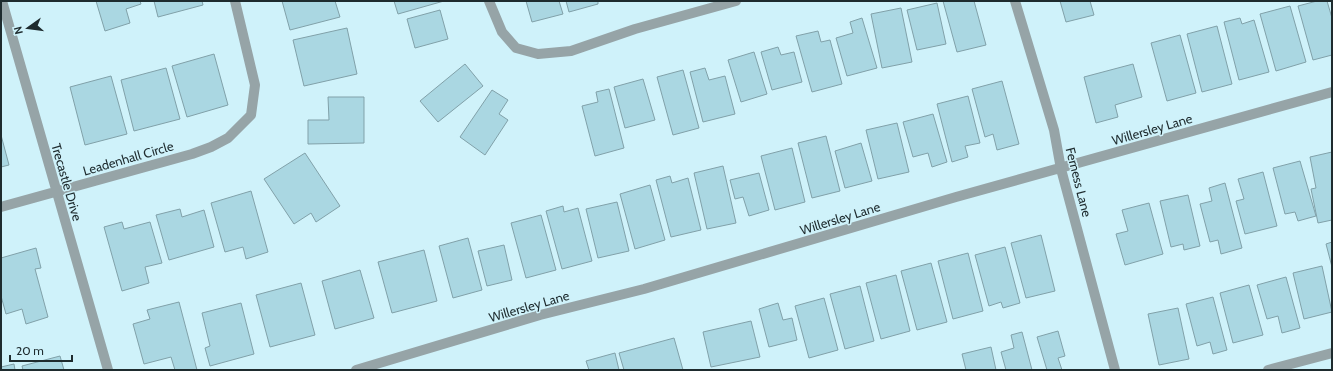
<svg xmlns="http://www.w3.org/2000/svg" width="1333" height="371" font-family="Cabin,sans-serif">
	<rect width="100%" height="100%" fill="#cff2fa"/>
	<!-- building -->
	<path fill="#aad7e2" stroke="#81a1a9" d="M96,1h44l1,3 -15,5 4,14 -25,8z
		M154,1h48l1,4 -45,12z
		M282,1h53l5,16 -50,13z
		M394,1h50l-46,13z
		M526,1h33l4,13 -31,8z
		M566,1h32v3l-29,8z
		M943,1h31l12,44 -29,7z
		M1060,1h30l4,14 -28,7z
		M1317,1h10l5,17v37l-19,5 -15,-54z
		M937,3l9,41 -29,6 -10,-40z
		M1290,6l16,56 -30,9 -16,-57z
		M901,8l11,54 -30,6 -11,-54z
		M440,10l8,29 -33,9 -8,-29z
		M862,18l15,50 -30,8 -11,-38 17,-5 -3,-11z
		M1240,18l2,6 12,-4 15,52 -30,8 -15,-58z
		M1217,26l15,58 -30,8 -15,-58z
		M347,28l10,46 -53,12 -11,-46z
		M818,31l3,11 9,-2 12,44 -30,8 -16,-56z
		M1180,35l16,58 -29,8 -16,-58z
		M778,47l3,8 13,-3 8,30 -30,8 -11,-38z
		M754,52l13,42 -26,8 -13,-42z
		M214,54l14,51 -41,12 -15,-51z
		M465,64l18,22 -45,36 -18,-21z
		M1133,64l9,33 -27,8 3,12 -22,6 -12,-46z
		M166,68l14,51 -46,12 -13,-51z
		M705,68l4,12 16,-4 10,38 -32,8 -13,-50z
		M683,70l16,58 -26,7 -16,-58z
		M111,76l16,58 -42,11 -15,-58z
		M643,79l12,41 -30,8 -11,-41z
		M1002,81l17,63 -22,6 -4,-16 -8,3 -13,-48z
		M609,89l15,59 -29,8 -13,-50 16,-4 -2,-10z
		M492,90l16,10 -9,14 9,6 -23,35 -25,-18z
		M968,96l12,47 -15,3 3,11 -16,5 -15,-58z
		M328,97h36v46l-56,1v-24h21z
		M933,114l14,48 -15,5 -4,-14 -15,4 -10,-35z
		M897,123l12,49 -31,7 -12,-49z
		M1,135l8,30 -8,2z
		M826,136l14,55 -28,7 -14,-55z
		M861,143l11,38 -27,7 -10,-37z
		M792,148l13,54 -30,8 -14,-54z
		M1332,152v68l-14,3 -7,-34 5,-1 -6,-31z
		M305,153l35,53 -24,16 -5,-9 -17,11 -30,-45z
		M1300,161l16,55 -18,5 -3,-9 -10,2 -12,-46z
		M723,166l13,57 -29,6 -13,-56z
		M1263,172l14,54 -32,8 -9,-33 8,-2 -6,-20z
		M759,173l10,37 -20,6 -6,-19 -8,2 -5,-19z
		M670,176l2,7 16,-5 13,52 -30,7 -15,-57z
		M1225,183l17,65 -21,6 -3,-14 -8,2 -10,-38 12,-3 -3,-13z
		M650,185l15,55 -30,9 -15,-55z
		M251,191l17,61 -22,7 -3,-12 -18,5 -14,-49z
		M1188,195l12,51 -16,4 -1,-6 -12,3 -11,-46z
		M617,202l12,49 -31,7 -12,-49z
		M1149,203l14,51 -38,11 -9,-31 12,-3 -6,-21z
		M563,206l1,6 14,-4 14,53 -30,8 -16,-58z
		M180,209l2,8 22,-7 10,37 -45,13 -13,-45z
		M541,215l15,55 -30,8 -15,-55z
		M122,222l2,7 26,-7 12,41 -17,4 4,16 -27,8 -18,-64z
		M1041,235l14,56 -29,7 -15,-55z
		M468,238l14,52 -29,8 -14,-52z
		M1332,242v25l-6,-23z
		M504,245l8,35 -25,6 -9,-35z
		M1005,247l15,56 -17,5 -2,-6 -12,4 -14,-51z
		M36,248l5,20 -6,1 13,48 -22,7 -4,-15 -16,5 -5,-18v-38z
		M424,250l13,51 -45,12 -14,-51z
		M968,253l15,58 -30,8 -15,-58z
		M931,263l16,59 -30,8 -16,-59z
		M1322,266l10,46 -28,7 -11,-46z
		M360,270l14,48 -39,11 -13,-48z
		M896,275l14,56 -29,8 -15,-56z
		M1286,277l14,51 -18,5 -4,-17 -11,3 -10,-34z
		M301,283l14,52 -45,12 -14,-52z
		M1249,285l14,50 -30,8 -13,-50z
		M860,286l14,55 -29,8 -15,-55z
		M1213,297l14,53 -14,4 -3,-12 -13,4 -11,-42z
		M824,298l14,52 -29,8 -14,-52z
		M179,302l18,68h-22l-4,-13 -27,7 -11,-40 17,-5 -3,-9z
		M241,303l13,51 -44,12 -5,-18 5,-2 -8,-33z
		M778,303l5,17 9,-2 5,22 -28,7 -10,-38z
		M1178,308l11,51 -30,6 -11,-51z
		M751,321l9,36 -49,10 -8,-35z
		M1058,331l7,25 -7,2 4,12h-15l-10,-33z
		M1022,332l10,38h-26l-5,-18 13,-4 -3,-13z
		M674,338l9,32h-59l-5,-17z
		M991,347l5,23h-30l-4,-16z
		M615,353l4,17h-30l-3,-9z
		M60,356l4,14h-41l-1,-4z
		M14,364l1,6h-14v-3z"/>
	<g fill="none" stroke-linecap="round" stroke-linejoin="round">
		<!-- minor -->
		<path stroke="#96a4a7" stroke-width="10" d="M2,1l106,369
			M489,1l13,31 14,16 22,6 33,-3 64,-22 101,-28
			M1015,1l39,129 7,39 54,201
			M1,207l191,-53 19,-7 17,-9 23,-23 4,-30 -20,-84
			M356,370l184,-55 104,-26 312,-92 376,-105
			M1268,370l64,-17"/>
	</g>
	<g text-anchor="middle" stroke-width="3" stroke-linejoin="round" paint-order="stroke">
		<!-- street labels -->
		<g font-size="13" fill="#1e2b2e" stroke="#cff2fa">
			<text transform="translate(1152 129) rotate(-16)" y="5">Willersley Lane</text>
			<text transform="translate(128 158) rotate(-16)" y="5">Leadenhall Circle</text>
			<text transform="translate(67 182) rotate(74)" y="5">Trecastle Drive</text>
			<text transform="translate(1079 182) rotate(76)" y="5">Ferness Lane</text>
			<text transform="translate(840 218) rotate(-17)" y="5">Willersley Lane</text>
			<text transform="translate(529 306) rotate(-16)" y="5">Willersley Lane</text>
		</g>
	</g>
	<!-- border -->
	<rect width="1333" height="371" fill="none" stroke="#1e2b2e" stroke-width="4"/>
	<!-- north arrow -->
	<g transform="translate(28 28) rotate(256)" stroke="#cff2fa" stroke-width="3" paint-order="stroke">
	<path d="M0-3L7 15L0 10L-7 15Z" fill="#1e2b2e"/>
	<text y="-6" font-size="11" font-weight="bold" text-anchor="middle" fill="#1e2b2e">N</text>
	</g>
	<!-- scale -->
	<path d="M10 355v6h62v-6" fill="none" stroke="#1e2b2e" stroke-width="2"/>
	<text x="16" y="355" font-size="12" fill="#1e2b2e" stroke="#cff2fa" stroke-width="3" paint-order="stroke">20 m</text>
</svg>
